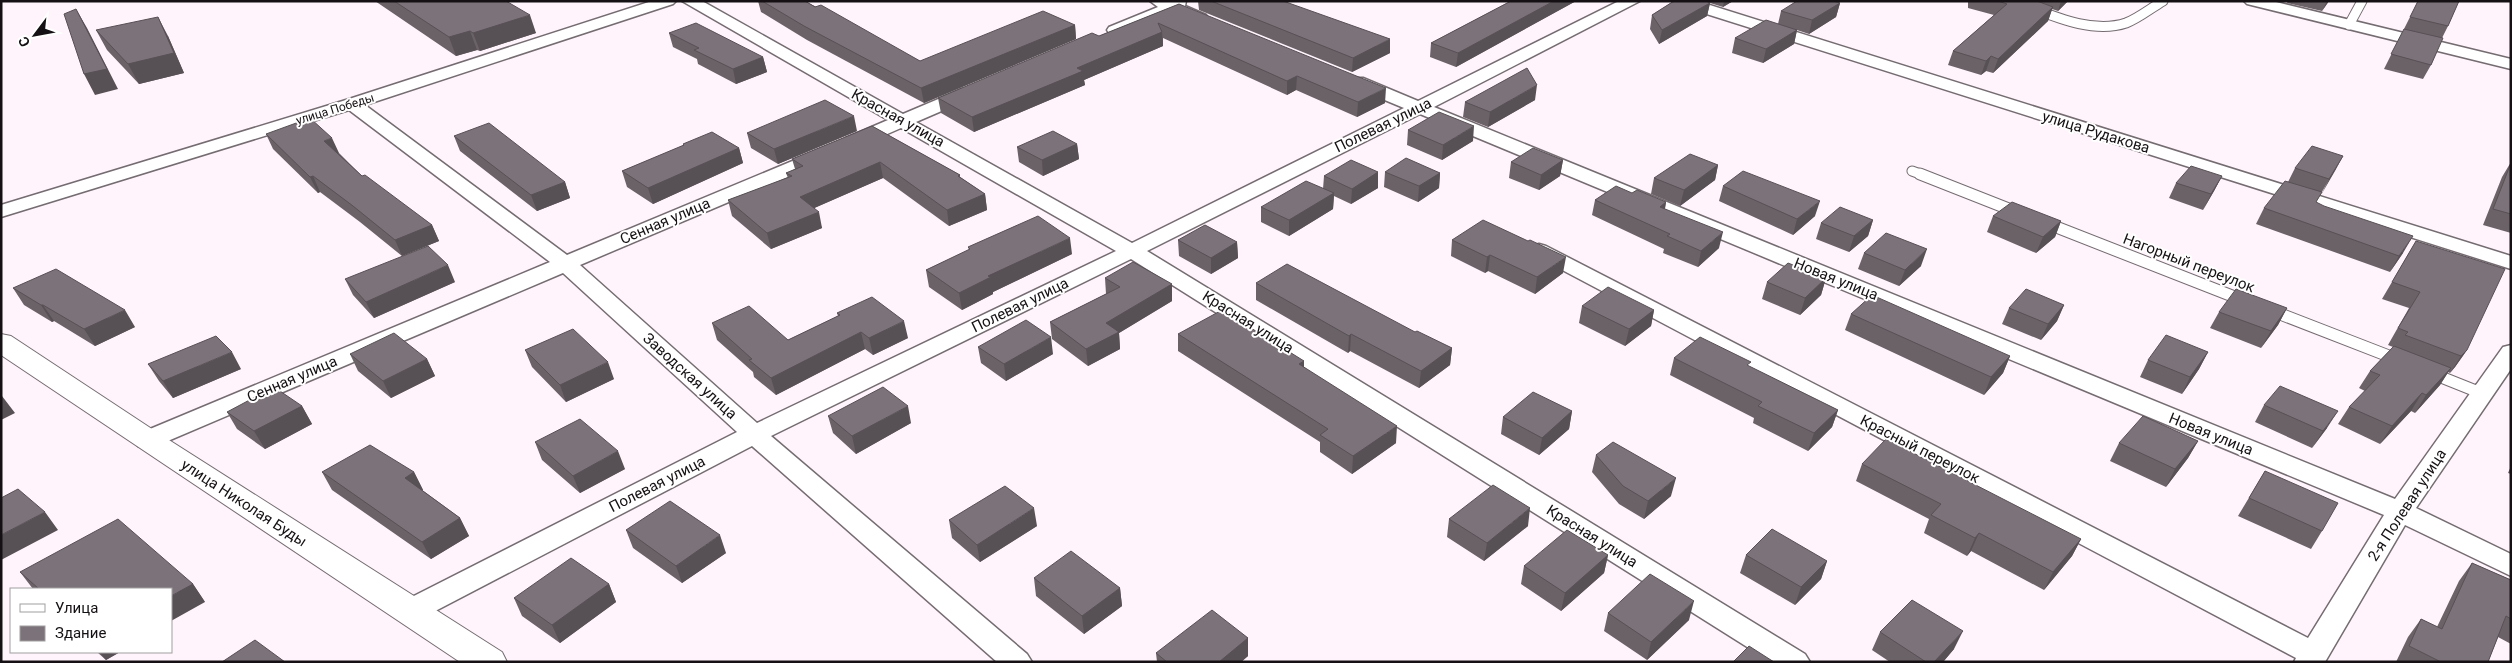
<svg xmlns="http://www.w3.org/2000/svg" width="2512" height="663" font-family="Roboto,sans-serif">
	<rect width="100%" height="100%" fill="#fff4fb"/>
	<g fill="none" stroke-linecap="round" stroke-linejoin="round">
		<!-- lane-far2 casing -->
		<g stroke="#756c72" stroke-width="11">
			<path id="lane-far2" d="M2013,1c34,12 77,34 113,22 13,-5 25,-15 37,-22
				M2349,25l13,-24
				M1912,171l11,4"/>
		</g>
		<!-- lane-far1 casing -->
		<g stroke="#756c72" stroke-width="13">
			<path id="lane-far1" d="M1920,174l99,39
				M2046,223l199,78
				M2270,310l129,50
				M2431,373l50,20"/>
		</g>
		<!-- lane casing -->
		<g stroke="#756c72" stroke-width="16">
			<path id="lane" d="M2478,391l4,2"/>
		</g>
		<!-- street casing -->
		<g stroke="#756c72" stroke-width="3">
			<path id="street" d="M652,1h24l-3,3 -308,101 202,150 247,-103h14l2,4 -2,4 -248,105 177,158 359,-172 -215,-123 -41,18h-14l-2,-4 2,-4 42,-18 -206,-119h20l201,113 59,-25h12l3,4 -3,4 -58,25 216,121 272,-135 -53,-22 -3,-4 3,-4h12l55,23 201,-100h21l-206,106 961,392 108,-152 8,-2v24l-95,139 95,46v22l-106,-51 -80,137h-31l2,-4 -764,-404 -3,-4 3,-4 7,-2 7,2 762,392 76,-123 -964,-401 -273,137 658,403 5,8h-39l-640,-403 -360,177 256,218 5,8h-35l-245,-216 -332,173 -10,3 -10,-3 -4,-8 4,-8 337,-171 -174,-159 -407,173 -9,2 -9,-2 -3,-6 3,-6 412,-172 -201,-152 -348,107v-12l345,-105z
				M1150,1h36l-1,5 21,9 2,3 -8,5 -28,-11 -51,21h-12l-2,-3 2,-3 49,-20z
				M1672,1h25l814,255v13l-836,-265z
				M2244,1h28l239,58v10l-264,-65z"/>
		</g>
		<!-- secondary casing -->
		<g stroke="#756c72" stroke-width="2">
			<path id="secondary" d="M1,334l10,2 147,97 344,219 5,10h-47l-459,-307z"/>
		</g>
		<!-- lane-far2 -->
		<use href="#lane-far2" stroke="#fff" stroke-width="9"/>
		<!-- lane-far1 -->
		<use href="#lane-far1" stroke="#fff" stroke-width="11"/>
		<!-- lane -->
		<use href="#lane" stroke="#fff" stroke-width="13"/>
		<!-- street -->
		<use href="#street" fill="#fff" fill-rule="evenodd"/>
		<!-- secondary -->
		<use href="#secondary" fill="#fff" fill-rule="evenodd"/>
	</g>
	<!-- wall -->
	<path fill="#6b6268" d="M375,1h131l30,32 -56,18 -3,-1 -21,6z
		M758,1h47l115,60 155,-36 1,14 -152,64 -117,-63 -46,-28z
		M1198,1h85l107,52 -38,19 -153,-62z
		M1511,1h65l-120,66 -26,-10 1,-14z
		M1674,1h59l-10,6 -13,-4 -3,13 -48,28 -9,-15 2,-14z
		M1968,1h100l-10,10 -6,-2 -4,12 -55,52 -7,-2 -5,4 -33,-10 5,-14 41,-36 -26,-7z
		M2288,1h41l-7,10 -35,-8z
		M2418,1h41l-11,25 -6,12 -11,27 -8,14 -39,-10z
		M1840,3l-4,14 -27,17 -12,-4 -3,14 -31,19 -31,-10 3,-15 43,-14 3,-13z
		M1179,4l206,99 -28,14 -61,-27 -9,5 -124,-57v8l-79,34 1,5 -111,47 -33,-19 -3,-15 161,-62z
		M96,30l72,6 16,37 -45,11 -32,-34z
		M669,33l94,24 4,15 -31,12 -38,-20 -1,-5 -24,-12z
		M1535,100l-47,27 -25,-10 2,-15z
		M872,126l88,49v2l25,17 2,16 -38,16 -66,-48 -69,30 8,20 -51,21 -39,-33 -4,-16 60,-22 -2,-5 9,-4 -3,-10z
		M1408,130l65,11 -31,19 -35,-15z
		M857,131l-79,33 -27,-16 -4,-15z
		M266,134l73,19 23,23 70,49 7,16 -37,15 -42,-34 -40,-30 -2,1 -45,-44z
		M454,136l111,46 5,16 -33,13 -77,-60z
		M683,144l56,4 4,15 -90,41 -26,-17 -5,-16 61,-25z
		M1077,144l2,15 -36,17 -24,-14 -2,-15z
		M2343,156l-27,46 87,51 -13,19 -134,-48 8,-16 24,-26 7,-14z
		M1563,160l-3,16 -21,14 -30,-12 2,-16z
		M2511,162v71l-28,-8 19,-48z
		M1718,165l-3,15 -35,26 -29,-12 3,-16z
		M1378,172v16l-27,16 -17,-8 -1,13 -44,27 -28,-14v-15l62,-18 1,-13z
		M1385,172l55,1 -1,15 -21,14 -34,-15z
		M2222,176l-8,15 -11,19 -34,-12 7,-15z
		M1723,186l92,30 -22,19 -74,-34z
		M1632,193l34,9 -1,7 54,39 -21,19 -35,-14 1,-4 -72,-34 3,-15z
		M1993,216l68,5 -6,16 -19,16 -49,-21z
		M1873,220l-5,16 -19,16 -33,-13 5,-16z
		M1178,240l59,2 1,16 -27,16 -32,-18z
		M1452,240l111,33 -28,21 -47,-23 -3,2 -34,-17z
		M2416,241l51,109 -12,17 -5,6 -2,-1 -8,13 -25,28 -4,-2 -31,33 -42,-20 11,-17 16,-16 -6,-3 11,-17 23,-24 -5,-2 21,-37 -27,-9z
		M968,247l104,7 -79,38v2l-31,16 -33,-23 -3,-17 43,-20z
		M1864,253l57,13 -22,20 -41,-17z
		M1105,278l67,6v17l-53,32 1,16 -32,17 -36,-27 -2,-17 56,-28z
		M1826,278l-5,17 -21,20 -38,-16 5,-17z
		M345,279l110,3 -81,36 -21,-23z
		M1256,283l159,49 37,16 -2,17 -31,23 -69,-37 -2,2 -92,-53z
		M13,288l122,39 -40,19 -41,-25 -2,1 -28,-17z
		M2064,305l-7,16 -16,19 -39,-16 7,-16z
		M1582,306l72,4 -3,16 -26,20 -46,-23z
		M2287,308l-9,17 -17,23 -51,-20 9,-16z
		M837,313l71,25 -35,17 -8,-6 -89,46 -22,-18 -1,-5 -36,-32 -5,-17 76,17 50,-24z
		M1851,314l159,42 -7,17 -19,22 -139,-65z
		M1178,334l126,27v6l92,76 -44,31 -32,-22v-10l-142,-91z
		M978,347l75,7 -47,27 -25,-18z
		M525,350l89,29 -48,23 -34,-35z
		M2208,352l-9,17 -17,25 -42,-17 8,-17z
		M350,354l77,5 8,17 -44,22 -33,-27z
		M1674,358l76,9 88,43 -6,17 -24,24 -55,-28 1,-5 -84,-43z
		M148,364l93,5 -68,29 -14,-17z
		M2264,405l63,23 -15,20 -57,-26z
		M302,406l10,18 -47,25 -28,-20 -10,-17z
		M1572,411l-3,18 -30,26 -38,-21 2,-17z
		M828,416l83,7 -55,31 -23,-21z
		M2198,441l-10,17 -22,29 -56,-26 9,-18z
		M535,442l90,27 -45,24 -38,-33z
		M1596,455l75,41 -27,23 -25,-15 -27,-32z
		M1862,464l219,75 -9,17 -28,34 -73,-39 -4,5 -43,-23 5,-14 -73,-38z
		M2511,466v8l-3,-1z
		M2265,471l57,60 -11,18 -73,-33z
		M322,472h92l9,18h-1l38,28 9,18 -38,23 -99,-69z
		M1449,519l79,7 -44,35 -37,-24z
		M949,520l88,6 -57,36 -28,-24z
		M626,530l100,23 -44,30 -49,-35z
		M1608,555l-4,18 -43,38 -40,-27 3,-18z
		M1746,555l81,6 -6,18 -26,26 -55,-32z
		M2472,563l39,17v64l-13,-7 -10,25h-92l12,-25 13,-18 16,8 22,-46z
		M20,572l173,12 12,18 -34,-13h-138z
		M1034,578l86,10 2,18 -38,28 -48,-38z
		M609,584l7,18 -56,41 -38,-27 -8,-18z
		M1608,613l81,7 -42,40 -43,-29z
		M1880,632l74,17 -11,13h-53l-18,-12z
		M1248,638v18l-7,6h-84l-1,-9z
		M97,652h23l-14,8z"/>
	<!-- shaded-wall -->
	<path fill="#575055" d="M1554,1h22l-120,66 2,-14z
		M1724,1h9l-10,6z
		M2061,1h7l-10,10z
		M2327,1h2l-7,10z
		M1710,3l-3,13 -48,28 3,-14z
		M1840,3l-4,14 -27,17 3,-14z
		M2053,7l-5,14 -55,52 5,-14z
		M76,9l11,19 31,61 -23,6 -11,-21z
		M530,15l6,18 -56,18 -7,-18z
		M158,17l10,19 16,37 -45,11 -11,-20z
		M1075,25l1,14 -152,64 -3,-15z
		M1797,30l-3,14 -31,19 3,-14z
		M470,31l7,19 -21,6 -7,-19z
		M1162,32l1,14 -79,34 1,5 -111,47 -2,-15 105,-49z
		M1390,39v14l-38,19 1,-14z
		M1991,56l-5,15 -5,4 5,-14z
		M763,57l4,15 -31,12 -3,-15z
		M1297,76l-1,14 -9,5v-14z
		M1537,85l-2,15 -47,27 2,-15z
		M1386,88l-1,15 -28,14 1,-15z
		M854,116l3,15 -79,33 -4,-15z
		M1474,126l-1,15 -31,19 1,-15z
		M332,138l7,15 -8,3 -7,-15z
		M1077,144l2,15 -36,17 -1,-16z
		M739,148l4,15 -90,41 -5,-16z
		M2343,156l-8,15 -14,24 8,-16z
		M1563,160l-3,16 -21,14 2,-15z
		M880,162l3,16 -80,35 -3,-16z
		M1718,165l-3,15 -35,26 4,-16z
		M1378,172v16l-27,16 1,-15z
		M1440,173l-1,15 -21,14 1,-16z
		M313,176l7,16 -2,1 -8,-16z
		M2222,176l-8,15 -11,19 8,-16z
		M565,182l5,16 -33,13 -6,-16z
		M1334,193l-1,16 -44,27v-16z
		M985,194l2,16 -38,16 -2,-16z
		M1820,201l-5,15 -22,19 4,-16z
		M1666,202l-3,16 -3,-11z
		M819,212l3,16 -51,21 -4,-16z
		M1873,220l-5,16 -19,16 5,-16z
		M2061,221l-6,16 -19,16 7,-16z
		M432,225l7,16 -37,15 -7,-16z
		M1723,232l-4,16 -21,19 3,-16z
		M2413,236l-10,17 -13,19 9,-16z
		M1070,238l2,16 -79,38v2l-31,16 -3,-17 29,-17z
		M1237,242l1,16 -27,16v-16z
		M1927,249l-6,17 -22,20 6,-16z
		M1490,255l-2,16 -3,2 2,-16z
		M1566,257l-3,16 -28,21 2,-17z
		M448,265l7,17 -81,36 -8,-16z
		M1826,278l-5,17 -21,20 5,-17z
		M1172,284v17l-53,32 1,16 -32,17 -2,-17 20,-26z
		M41,305h2l11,16 -2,1z
		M2064,305l-7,16 -16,19 7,-16z
		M2287,308l-9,17 -17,23 10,-17z
		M125,310l10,17 -40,19 -11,-17z
		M1654,310l-3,16 -26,20 4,-17z
		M904,321l4,17 -35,17 -4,-17z
		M861,332l4,17 -89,46 -5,-17z
		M1351,334l-1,17 -2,2 1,-17z
		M1051,337l2,17 -47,27 -2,-17z
		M1452,348l-2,17 -31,23 2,-17z
		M2467,350l-12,17 -5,6 11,-17z
		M232,352l9,17 -68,29 -10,-17z
		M2208,352l-9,17 -17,25 8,-17z
		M2010,356l-7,17 -19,22 7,-18z
		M427,359l8,17 -44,22 -8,-17z
		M1304,361v17l-5,-14z
		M608,362l6,17 -48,23 -6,-17z
		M2451,368l-11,17 -25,28 11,-18z
		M2422,393l-11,18 -31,33 12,-18z
		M2,396l13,17 -14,7v-23z
		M302,406l10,18 -47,25 -11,-18z
		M908,406l3,17 -55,31 -4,-18z
		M1838,410l-6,17 -24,24 6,-18z
		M1572,411l-3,18 -30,26 3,-17z
		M2338,411l-11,17 -15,20 11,-17z
		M1397,426l-1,17 -44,31 1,-18z
		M2198,441l-10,17 -22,29 9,-18z
		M618,451l7,18 -45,24 -7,-17z
		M414,472l9,18 -9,6 -9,-18z
		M1676,478l-5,18 -27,23 4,-18z
		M1034,508l3,18 -57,36 -3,-17z
		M1530,508l-2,18 -44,35 3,-18z
		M45,512l13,18 -57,30v-25z
		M460,518l9,18 -38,23 -9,-17z
		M1979,533l-8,18 -4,5 8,-18z
		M720,535l6,18 -44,30 -6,-17z
		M2081,539l-9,17 -28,34 9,-18z
		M1608,555l-4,18 -43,38 4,-18z
		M1827,561l-6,18 -26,26 6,-18z
		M193,584l12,18 -34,19v-25z
		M609,584l7,18 -56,41 -8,-18z
		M1120,588l2,18 -38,28 -2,-18z
		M1694,601l-5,19 -42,40 4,-18z
		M1963,631l-9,18 -11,13h-9z
		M1248,638v18l-7,6h-22z
		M99,652h21l-14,8z"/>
	<!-- building -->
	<path fill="#7c7279" stroke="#575055" d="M394,1h112l24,14 -57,18 -3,-2 -21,6z
		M762,1h43l10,6 6,-2 99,56 123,-50 32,14 -154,63 -117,-62z
		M1211,1h72l107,38 -37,19z
		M1511,1h43l-96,52 -27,-10z
		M1674,1h32l4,2 -48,27 -10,-15z
		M1797,1h36l7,2 -28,17 -31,-9z
		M1998,1h39l16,6 -55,52 -7,-3 -5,5 -33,-10 54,-47z
		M2418,1h41l-11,25 -38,-9z
		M1179,4l207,84 -28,14 -61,-26 -10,5 -129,-58 4,9 -85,36 6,3 -111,46 -34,-19 154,-65 7,3z
		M76,9l31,60 -23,5 -20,-60z
		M158,17l16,36 -46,11 -32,-34z
		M1766,20l31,10 -31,19 -31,-11z
		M696,23l67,34 -30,12 -39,-19 5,-2 -30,-15z
		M2404,29l39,9 -12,27 -40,-11z
		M1527,68l10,17 -47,27 -25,-10z
		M825,100l29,16 -80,33 -27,-16z
		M1439,112l35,14 -31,19 -35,-15z
		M310,118l22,20 -8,3 38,35 3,-1 67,50 -37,15 -42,-34 -40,-30 -3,1 -44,-43z
		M489,123l76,59 -34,13 -77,-59z
		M872,126l88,49 -2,1 27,18 -38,16 -67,-48 -80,35 19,15 -52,21 -39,-33 64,-24 -6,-3 17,-7 -11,-7z
		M1053,131l24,13 -35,16 -25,-13z
		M712,132l27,16 -91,40 -26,-17 62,-26 -1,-1z
		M2312,146l31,10 -14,23 -34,-11z
		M1533,148l30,12 -22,15 -30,-13z
		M1690,154l28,11 -34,25 -30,-12z
		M1406,158l34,15 -21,13 -34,-14z
		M1351,160l27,12 -26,17 -28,-13z
		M2511,163v51l-18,-5z
		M2191,166l31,10 -11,18 -35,-11z
		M1743,171l77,30 -23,18 -74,-33z
		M1306,181l28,12 -45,27 -28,-13z
		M2285,181l37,11 -6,10 8,4 89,30 -14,20 -135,-48z
		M1616,186l16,7 5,-3 29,12 -6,5 63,25 -22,19 -34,-15 3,-2 -75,-34z
		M2012,202l49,19 -18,16 -50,-21z
		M1840,207l33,13 -19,16 -33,-13z
		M1038,216l32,22 -82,38 3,1 -32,16 -33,-23 44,-21 -2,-2z
		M1483,220l45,21 2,-1 36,17 -29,20 -47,-22 -3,2 -35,-17z
		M1205,225l32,17 -26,16 -33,-18z
		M1886,233l41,16 -22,21 -41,-17z
		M2416,241l89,28 -38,81 -6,6 -56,-21 3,-3 -10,-4 22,-36 -28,-10z
		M428,246l20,19 -82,37 -21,-23z
		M1133,262l39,22 -66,39 13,9 -33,17 -36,-27 70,-35 -15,-9z
		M1788,263l38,15 -21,20 -38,-16z
		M1287,264l128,68 2,-1 35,17 -31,23 -70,-37 -2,2 -93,-53z
		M56,269l69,41 -41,19 -41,-24h-2l-28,-17z
		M1608,287l46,23 -25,19 -47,-23z
		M2026,289l38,16 -16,19 -39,-16z
		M2236,289l51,19 -16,23 -52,-19z
		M1872,295l138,61 -19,21 -140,-63z
		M872,297l32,24 -35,17 -8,-6 -90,46 -22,-18 3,-1 -40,-36 37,-17 39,34 52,-25 -3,-2z
		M1222,310l82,51 -5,3 98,62 -44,30 -33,-21 8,-6 -150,-95z
		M1026,320l25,17 -47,27 -26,-17z
		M573,329l35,33 -48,23 -35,-35z
		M394,333l33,26 -44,22 -33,-27z
		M2166,335l42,17 -18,25 -42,-17z
		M216,336l16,16 -69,29 -15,-17z
		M1700,337l51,25 -4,3 91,45 -24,23 -56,-27 4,-4 -88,-44z
		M2394,346l57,22 -25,27 -4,-2 -30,33 -43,-19 31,-32 -10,-4z
		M2280,386l58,25 -15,20 -59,-26z
		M274,387l28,19 -48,25 -27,-19z
		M883,387l25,19 -56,30 -24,-20z
		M1533,392l39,19 -30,27 -39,-21z
		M2143,416l55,25 -23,28 -56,-26z
		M580,419l38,32 -45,25 -38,-34z
		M1886,439l195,100 -28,33 -74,-39 -4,5 -44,-23 10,-11 -79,-40z
		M1613,442l63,36 -28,23 -25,-15 -27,-31z
		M370,445l44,27 -9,6 55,40 -38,24 -100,-70z
		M2265,471l73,32 -16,28 -73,-33z
		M1493,485l37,23 -43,35 -38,-24z
		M1005,486l29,22 -57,37 -28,-25z
		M18,489l27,23 -44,23v-37z
		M670,501l50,34 -44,31 -50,-36z
		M118,519l75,65 -22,12v-7h-132l-19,-17z
		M1772,529l55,32 -26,26 -55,-32z
		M1567,530l41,25 -43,38 -41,-27z
		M1071,551l49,37 -38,28 -48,-38z
		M571,558l38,26 -57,41 -38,-27z
		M2472,563l39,17v39l-5,-3 -18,46h-47l-32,-16 12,-27 21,10z
		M1650,574l44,27 -43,41 -43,-29z
		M1912,600l51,31 -29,31h-8l-46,-30z
		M1212,610l36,28 -29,24h-52l-11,-9z
		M255,640l30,22h-63z
		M1749,646l25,16h-41z"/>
	<g text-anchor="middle" stroke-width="4" stroke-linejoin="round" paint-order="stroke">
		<!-- far-street labels -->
		<g font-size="12" fill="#141013" stroke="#fff">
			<text transform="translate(335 109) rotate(-17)" y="4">улица Победы</text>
		</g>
		<!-- street labels -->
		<g font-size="15" fill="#141013" stroke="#fff">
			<text transform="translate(898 118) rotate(29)" y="5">Красная улица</text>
			<text transform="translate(1383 125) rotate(-26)" y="5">Полевая улица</text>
			<text transform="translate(2096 132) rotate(17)" y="5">улица Рудакова</text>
			<text transform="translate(665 221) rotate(-23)" y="5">Сенная улица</text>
			<text transform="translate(2189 263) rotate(21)" y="5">Нагорный переулок</text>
			<text transform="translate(1836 279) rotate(22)" y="5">Новая улица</text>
			<text transform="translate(1020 305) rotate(-26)" y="5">Полевая улица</text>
			<text transform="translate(1248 322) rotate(32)" y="5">Красная улица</text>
			<text transform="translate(690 376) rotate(42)" y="5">Заводская улица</text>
			<text transform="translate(292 379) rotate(-23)" y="5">Сенная улица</text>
			<text transform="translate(2211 434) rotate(22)" y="5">Новая улица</text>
			<text transform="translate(1920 449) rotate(27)" y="5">Красный переулок</text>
			<text transform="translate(657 484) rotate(-27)" y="5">Полевая улица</text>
			<text transform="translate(244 503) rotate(33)" y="5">улица Николая Буды</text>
			<text transform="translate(2407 505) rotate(-57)" y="5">2-я Полевая улица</text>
			<text transform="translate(1592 536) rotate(32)" y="5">Красная улица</text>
		</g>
	</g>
	<!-- border -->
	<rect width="2512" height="663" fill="none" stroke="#141013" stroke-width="5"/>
	<!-- legend -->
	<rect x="10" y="588" width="162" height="65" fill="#ffffff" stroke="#a19fa1"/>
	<rect x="20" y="604" width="25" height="8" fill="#ffffff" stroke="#a19fa1"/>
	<text x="55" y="613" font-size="15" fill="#141013">Улица</text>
	<rect x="20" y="626" width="25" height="15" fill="#7c7279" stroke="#a19fa1"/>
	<text x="55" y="638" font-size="15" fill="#141013">Здание</text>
	<!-- north arrow -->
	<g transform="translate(35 35) rotate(238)" stroke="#ffffff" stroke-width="4" paint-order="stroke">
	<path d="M0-4L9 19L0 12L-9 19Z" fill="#141013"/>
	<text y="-8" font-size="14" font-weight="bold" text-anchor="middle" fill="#141013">С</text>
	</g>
</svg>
